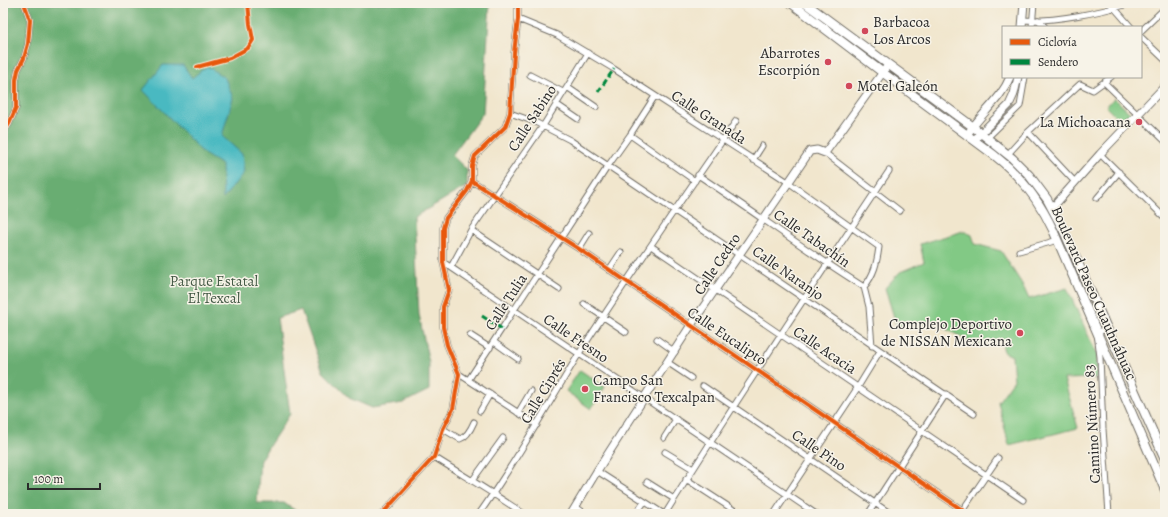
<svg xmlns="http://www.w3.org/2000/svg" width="1168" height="517" font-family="Alegreya,serif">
	<rect width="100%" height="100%" fill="#f7f3e8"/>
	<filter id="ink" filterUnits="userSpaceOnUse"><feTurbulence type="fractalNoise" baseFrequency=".025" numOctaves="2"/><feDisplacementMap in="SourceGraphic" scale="8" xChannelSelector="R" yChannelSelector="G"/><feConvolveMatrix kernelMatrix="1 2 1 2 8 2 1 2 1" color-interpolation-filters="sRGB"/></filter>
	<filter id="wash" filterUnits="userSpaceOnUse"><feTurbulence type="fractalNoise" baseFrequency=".012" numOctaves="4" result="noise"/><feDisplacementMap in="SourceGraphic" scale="16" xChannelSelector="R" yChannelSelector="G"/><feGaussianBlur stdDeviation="0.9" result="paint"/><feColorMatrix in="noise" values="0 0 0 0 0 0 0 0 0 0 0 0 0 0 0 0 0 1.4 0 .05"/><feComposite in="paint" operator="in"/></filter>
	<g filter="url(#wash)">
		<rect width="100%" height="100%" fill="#f1e6cd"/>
		<!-- green -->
		<path fill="#82c985" stroke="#567a58" d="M1114,98l17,16 -9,9 -16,-16z
			M963,231l9,4 3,9 26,7 21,33 7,15 38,-11 30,67v23l-33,1 14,49 -69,17 -11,-43 16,-22 -2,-24 -8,-4 -3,-13 -25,6 -43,-23 -36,5 -12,-39 15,-16 24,-10 -4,-18z
			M580,370l25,17 -14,22 -25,-18z"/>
		<!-- forest -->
		<path fill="#69ad72" stroke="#4a6c4e" d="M3,3h487l-7,110 -31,42 15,15v16l-53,31 5,98 10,48v27l-26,13 -31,5 -23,-10 -26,-26 -22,-62 -24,8 13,96 -30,46 -3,43h27l17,11h-298z"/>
		<!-- water -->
		<path fill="#4ab9c1" stroke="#3a7276" d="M163,65h20l9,13 15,-12 18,12 8,20 -11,38 20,18 2,18 -21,27 -1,-34 -18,-11 -61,-64z"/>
	</g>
	<g filter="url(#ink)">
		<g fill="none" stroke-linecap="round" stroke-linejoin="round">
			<!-- minor casing -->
			<g stroke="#706c64" stroke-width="7">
				<path id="minor" d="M1110,3l21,24
					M518,19l39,16 57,34 174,113 91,65c-2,16 -5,28 -15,40
					M1023,20c32,2 78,-8 109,-17
					M1038,20l7,7
					M1032,27l2,-24
					M1141,31l24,-23
					M1141,37l24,23
					M530,75l33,17
					M1104,82l61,59
					M567,87l29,20
					M556,104l22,15
					M510,113l25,9 35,18 404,274
					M1028,132l47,50
					M3,133l6,-9 7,-16v-28l2,-10 6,-12 4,-14 2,-24 -6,-17
					M630,135l65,46
					M987,138l33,-32 5,-29
					M825,153l75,58
					M1008,154l20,-22 52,-48 13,6 18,-13
					M1100,154l65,64
					M753,160l9,-14
					M698,175c56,37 110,77 166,112l5,20 3,39
					M472,181l107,68 389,265
					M1097,198l22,-26
					M471,230l88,59
					M651,246l372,254
					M579,249l10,-16
					M1019,251l39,-11
					M443,262l373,252
					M451,267l20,-37 72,-104 45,-73
					M609,270l12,-18
					M584,304l42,28
					M1107,328l-10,5 3,24 3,72 6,85
					M470,335l20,13
					M657,339l18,13
					M494,342l24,17
					M667,362l24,16
					M459,374l78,51
					M469,379l139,-213 22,-31 25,-39
					M703,386l188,128
					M480,411l10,-17
					M518,413l13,-22
					M443,429l17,10c7,-2 11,-10 14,-17
					M664,438l12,-19
					M665,452l28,17
					M434,457c30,19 61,37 90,57
					M597,471l67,43
					M686,479l54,35
					M472,481l31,-43
					M647,482l27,17
					M576,507l10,7
					M382,514l52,-57 9,-28 10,-20 6,-35 -12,-29 -4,-18v-20l6,-17 -6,-28v-34l3,-10 21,-27 5,-10v-15l3,-10 30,-29 5,-14 4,-60 4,-34v-16
					M479,514c37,-52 68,-108 101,-162 50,-78 103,-154 156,-231
					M636,514l8,-12
					M665,514c72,-115 148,-229 224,-343
					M774,514l84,-127 22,-36
					M868,514l78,-120
					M960,514l38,-56"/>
			</g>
			<!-- tertiary casing -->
			<g stroke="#706c64" stroke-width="9">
				<path id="tertiary" d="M1022,27l2,-24
					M967,135c13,-21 34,-35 43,-58
					M974,140l35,-35 5,-11 4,-17
					M1053,207l47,-53 65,-68
					M571,514l26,-43 94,-146 119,-174 7,-1 8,3 63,-88"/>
			</g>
			<!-- primary casing -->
			<g stroke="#706c64" stroke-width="10">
				<path id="primary" d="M791,3l91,69 112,83c26,20 45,45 59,75l112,260
					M805,3l167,123 40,32 17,17 18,24 16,30 102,230"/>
			</g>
			<!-- minor -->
			<use href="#minor" stroke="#fff" stroke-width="5"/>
			<!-- tertiary -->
			<use href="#tertiary" stroke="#fff" stroke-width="7"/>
			<!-- primary -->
			<use href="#primary" stroke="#fff" stroke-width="8"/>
			<!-- quiet -->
			<path stroke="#00873e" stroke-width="3" stroke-dasharray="6 3" stroke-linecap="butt" d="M598,92l16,-23
				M482,316l20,13
				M1162,483l3,-1"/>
			<!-- cycleway casing -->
			<g stroke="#f7f3e8" stroke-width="6">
				<path id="cycleway" d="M197,67l33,-9 18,-10 5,-8 -3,-16 -2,-21
					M3,133l6,-9 7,-16v-28l2,-10 6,-12 4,-14 2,-24 -6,-17
					M472,181l107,68 389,265
					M382,514l52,-57 9,-28 10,-20 6,-35 -12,-29 -4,-18v-20l6,-17 -6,-28v-34l3,-10 21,-27 5,-10v-15l3,-10 30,-29 5,-14 4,-60 4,-34v-16"/>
			</g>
			<!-- cycleway -->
			<use href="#cycleway" stroke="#e8590c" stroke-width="4"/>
		</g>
	</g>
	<!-- markers -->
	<g fill="#d1495b" stroke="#f7f3e8" stroke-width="1.5">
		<circle cx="865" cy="31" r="4"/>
		<circle cx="828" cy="62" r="4"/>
		<circle cx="849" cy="86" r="4"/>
		<circle cx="1139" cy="122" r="4"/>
		<circle cx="1020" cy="333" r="4"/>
		<circle cx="585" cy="389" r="4"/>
	</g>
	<g text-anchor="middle" stroke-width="3" stroke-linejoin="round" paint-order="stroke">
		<!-- poi labels -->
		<g font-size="15" fill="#2b2b2b" stroke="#f7f3e8" text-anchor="start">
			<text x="873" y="27">Barbacoa<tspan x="873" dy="17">Los Arcos</tspan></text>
			<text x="820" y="58" text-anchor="end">Abarrotes<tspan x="820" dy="17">Escorpión</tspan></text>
			<text x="857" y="91">Motel Galeón</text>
			<text x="1131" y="127" text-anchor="end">La Michoacana</text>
			<text x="1012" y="329" text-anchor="end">Complejo Deportivo<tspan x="1012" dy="17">de NISSAN Mexicana</tspan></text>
			<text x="593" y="385">Campo San<tspan x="593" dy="17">Francisco Texcalpan</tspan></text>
		</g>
		<!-- street labels -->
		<g font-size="15" fill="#2b2b2b" stroke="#f7f3e8">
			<text transform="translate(709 117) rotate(33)" y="5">Calle Granada</text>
			<text transform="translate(532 118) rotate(-57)" y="5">Calle Sabino</text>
			<text transform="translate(812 238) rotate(35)" y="5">Calle Tabachín</text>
			<text transform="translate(717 264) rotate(-56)" y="5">Calle Cedro</text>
			<text transform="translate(788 273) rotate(35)" y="5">Calle Naranjo</text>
			<text transform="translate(1094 293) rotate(66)" y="5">Boulevard Paseo Cuauhnáhuac</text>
			<text transform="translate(506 302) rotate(-57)" y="5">Calle Tulia</text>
			<text transform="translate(727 336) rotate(34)" y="5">Calle Eucalipto</text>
			<text transform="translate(576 338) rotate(34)" y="5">Calle Fresno</text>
			<text transform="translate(825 350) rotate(34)" y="5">Calle Acacia</text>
			<text transform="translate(543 391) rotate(-59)" y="5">Calle Ciprés</text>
			<text transform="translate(1092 424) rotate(-93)" y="5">Camino Número 83</text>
			<text transform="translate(819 450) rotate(34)" y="5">Calle Pino</text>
		</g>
		<!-- park labels -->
		<g font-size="15" fill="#455a46" stroke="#f7f3e8">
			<text x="214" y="286">Parque Estatal<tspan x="214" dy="17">El Texcal</tspan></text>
		</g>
	</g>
	<!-- margin -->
	<rect width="1168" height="517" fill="none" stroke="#f7f3e8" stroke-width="16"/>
	<!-- legend -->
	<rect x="1002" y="26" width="140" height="52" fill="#f7f3e8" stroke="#a5a39c"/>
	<rect x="1010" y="39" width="20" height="6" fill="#e8590c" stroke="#a5a39c"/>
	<text x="1038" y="46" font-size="12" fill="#2b2b2b">Ciclovía</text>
	<rect x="1010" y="59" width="20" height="6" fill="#00873e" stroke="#a5a39c"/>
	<text x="1038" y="66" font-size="12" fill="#2b2b2b">Sendero</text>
	<!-- scale -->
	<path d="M28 483v6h72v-6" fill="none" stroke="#2b2b2b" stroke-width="2"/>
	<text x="34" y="483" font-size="12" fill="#2b2b2b" stroke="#f7f3e8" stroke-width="3" paint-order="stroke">100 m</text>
</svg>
